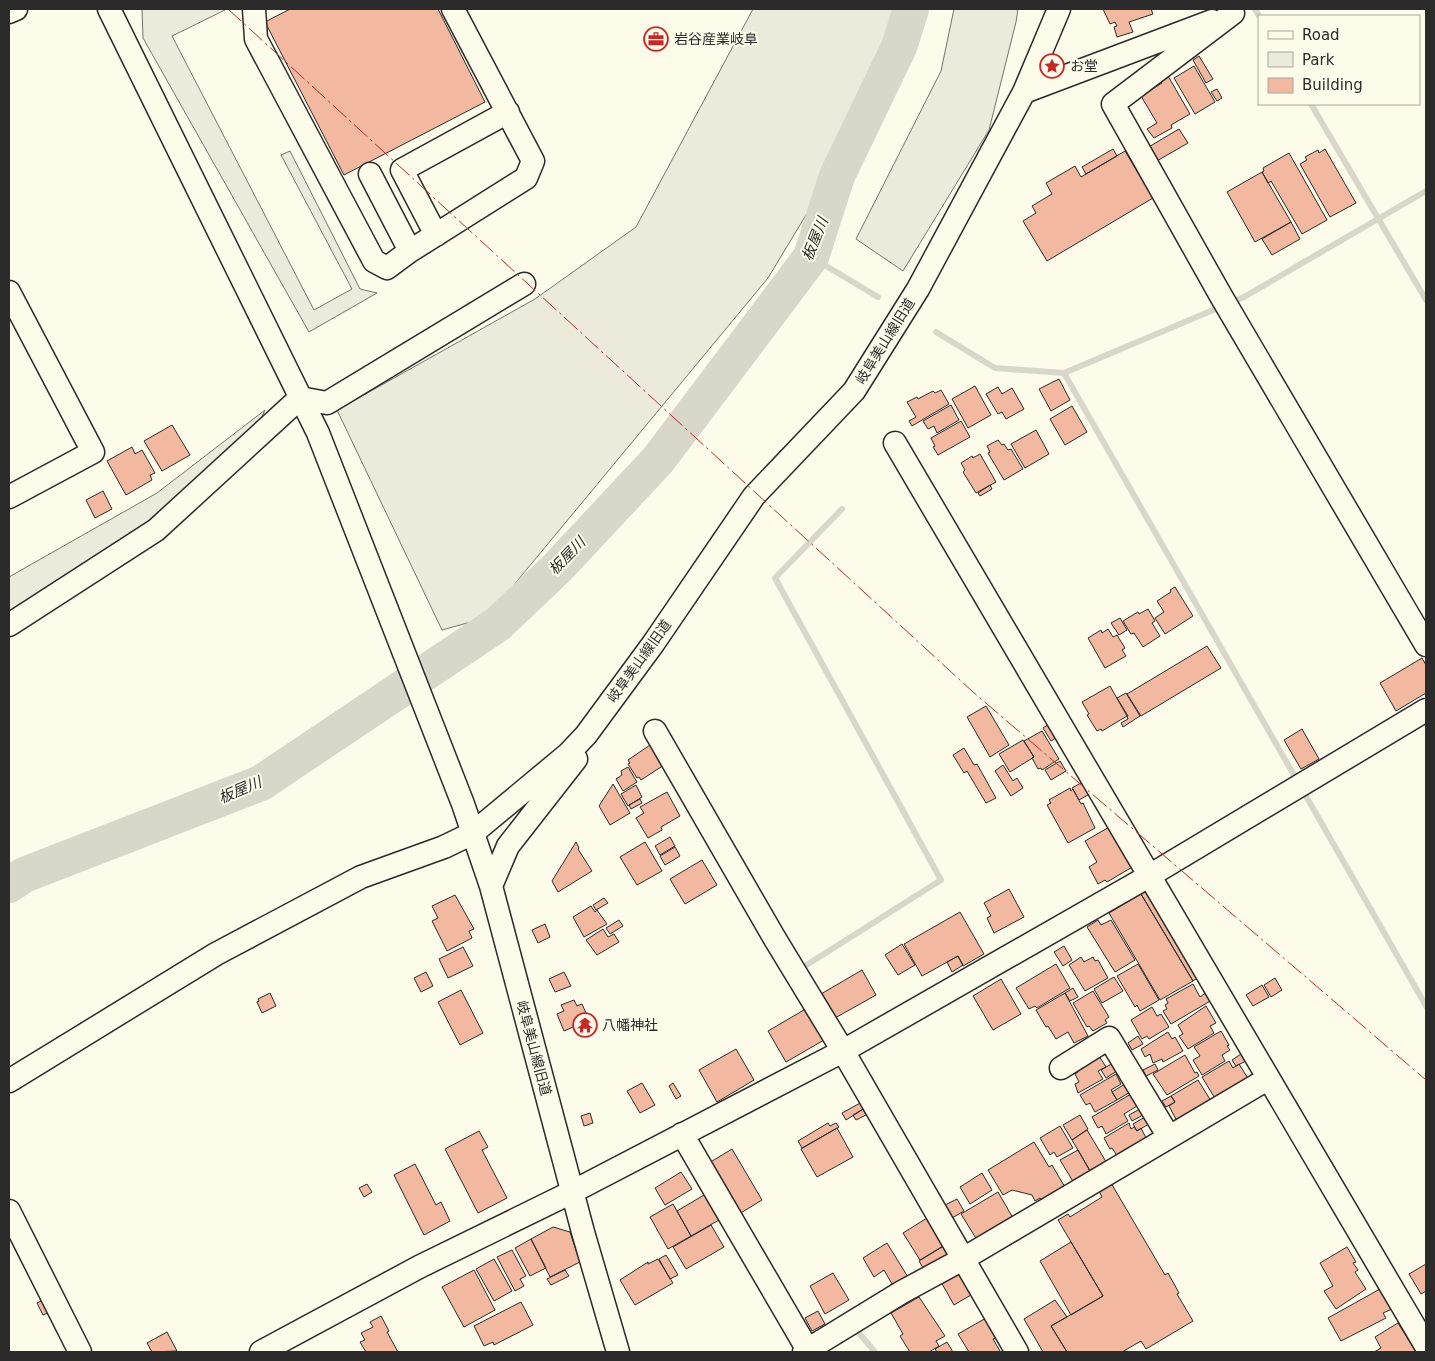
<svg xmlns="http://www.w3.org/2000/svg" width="1435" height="1361" font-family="'DejaVu Sans','Noto Sans JP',sans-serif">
	<rect width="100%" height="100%" fill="#fdfbea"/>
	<!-- green -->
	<path fill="#ecebdb" stroke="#74746e" d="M142,9h85l-55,27 142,274 38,-21 -71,-134 9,-4 70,138 17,4 -68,39 -166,-294z
		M753,9h143l-7,29 -77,167 -44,73 -255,308 -35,34 -36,10 -105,-220 198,-111 101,-72z
		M954,9h64l-2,13 -27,108 -86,141 -47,-32 85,-168z
		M265,410l-12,26 -100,84 -144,96v-39l148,-84z"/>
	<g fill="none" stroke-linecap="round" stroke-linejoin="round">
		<!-- stream -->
		<path stroke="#d8d7c9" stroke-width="6" d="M1255,9l4,7
			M1311,104l115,196
			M811,257l67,40
			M936,332l59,36 69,5 180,-76 182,-106
			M1064,373l362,633
			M805,966l136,-86 -166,-302 67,-69
			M853,1326l22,26"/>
		<!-- river -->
		<path stroke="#d8d7c9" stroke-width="36" d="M9,885l15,-10 237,-92 237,-159 59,-56 101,-108 153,-203 26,-81 62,-129 12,-38"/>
	</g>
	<!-- building -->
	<path fill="#f2b8a0" stroke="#2b2b2b" d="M290,9h148l47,93 -141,73 -79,-153z
		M1103,9h48l2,5 -24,8 4,10 -16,5 -3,-10 3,-1 -2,-4 -5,2z
		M1199,56l14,23 -7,4 -13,-23z
		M1194,66l21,36 -20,12 -21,-36z
		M1168,76l22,38 -19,11 1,3 -18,10 -7,-9 10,-6 -16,-27 21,-13 -2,-2z
		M1217,89l5,9 -5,3 -6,-9z
		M1179,129l9,14 -33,19 -8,-14z
		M1113,149l4,7 -31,18 -4,-7z
		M1325,149l31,54 -26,14 -30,-53 7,-4 -2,-3 13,-7 1,3z
		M1125,151l28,47 -106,63 -24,-40 13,-8 -4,-7 20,-12 -6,-11 29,-17 6,11z
		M1289,153l38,67 -25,14 -31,-53 -3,2 -6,-11 2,-1 -1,-3z
		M1262,172l29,50 -36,20 -28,-50z
		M1291,222l9,17 -28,16 -10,-16z
		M1059,379l11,21 -19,11 -12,-22z
		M975,386l16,29 -23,13 -16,-29z
		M998,387l4,7 10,-6 12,21 -18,10 -4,-7 -4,2 -12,-20z
		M941,390l8,14 -37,22 -3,-5 7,-4 -9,-15 10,-5 1,2 15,-8 2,2z
		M951,405l8,15 -22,13 -3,-7 -6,3 -5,-8z
		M1072,406l15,26 -22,13 -15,-26z
		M961,421l9,16 -32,18 -5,-8 2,-1 -4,-8z
		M172,425l18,30 -28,16 -18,-30z
		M1036,430l13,24 -24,14 -14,-24z
		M998,440l4,5 2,-1 4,6 3,-1 12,20 -19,11 -16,-27 2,-1 -3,-6z
		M132,447l3,7 7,-4 13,23 -5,2 2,5 -26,15 -19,-34z
		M980,454l16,28 -20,11 -13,-21 2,-2 -4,-7 11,-7 1,2z
		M990,485l2,4 -12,7 -2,-3z
		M103,491l9,18 -17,9 -9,-18z
		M1175,587l18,29 -28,18 -10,-16 9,-6 -7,-11 14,-9 -1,-2z
		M1148,609l7,12 -3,2 8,13 -17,11 -9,-14 -3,1 -8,-13 15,-9 1,2z
		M1120,618l7,12 -8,5 -8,-12z
		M1108,629l5,8 4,-2 8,13 -3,2 4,6 -21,12 -17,-30 13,-8 1,3z
		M1207,646l14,22 -80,48 -14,-22z
		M1422,658l4,7v28l-30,18 -16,-28z
		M1110,686l17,30 -25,15 -1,-2 -4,2 -10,-16 2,-1 -7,-12z
		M1126,693l14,23 -17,11 -2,-4 7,-4 -1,-3h1l-11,-18z
		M986,706l23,39 -19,12 -23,-40z
		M1052,722l8,13 -9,6 -8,-13z
		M1302,729l17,30 -18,10 -17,-29z
		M1042,731l17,28 -17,11 -1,-2 -3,1 -6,-11 2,-1 -10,-16z
		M1023,740l11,17 -24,15 -11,-18z
		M650,745l14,20 -23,15 -2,-3 -2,1 -9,-14 2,-1 -2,-3z
		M964,748l10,17 3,-1 19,34 -10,5 -19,-32 -3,2 -11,-18z
		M1060,761l6,10 -15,9 -6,-10z
		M1003,765l10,16 4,-3 6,10 -12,8 -16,-25z
		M628,767l9,15 -14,9 -7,-12 6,-4 -1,-4z
		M1086,780l7,12 -14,8 -7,-12z
		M613,784l17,29 -20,12 -11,-19z
		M636,785l6,12 -14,9 -7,-12z
		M1070,788l1,3 2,-2 8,15 2,-1 12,25 -27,15 -21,-38 4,-2 -2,-3z
		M667,792l13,24 -19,11 1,3 -14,8 -12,-20 8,-5 -4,-6z
		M640,799l2,4 -11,6 -2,-4z
		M1111,826l23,40 -27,16 -2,-2 -7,4 -9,-17 8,-5 -12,-21z
		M670,837l5,9 -15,9 -5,-9z
		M576,842l3,6 -1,1 14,22 -34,21 -6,-11z
		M645,842l17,29 -25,14 -17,-28z
		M675,847l5,9 -15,9 -5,-9z
		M702,860l15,25 -32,19 -15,-25z
		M1009,889l15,28 -30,16 -7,-15 4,-2 -7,-13z
		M1149,890l51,86 -7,5 -52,-87z
		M1141,894l52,87 -33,19 -51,-87z
		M455,895l19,34 -5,2 3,7 -25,13 -15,-30 6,-3 -6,-12z
		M604,898l4,5 -12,7 -3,-5z
		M591,906l4,6 2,-2 10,14 -23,13 -11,-20z
		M960,912l24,42 -21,12 -5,-10 -36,20 -18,-32z
		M619,920l4,6 -13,8 -4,-6z
		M1098,920l3,5 10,-5 24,40 -20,12 -28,-45z
		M545,924l5,13 -12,6 -6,-13z
		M603,929l5,8 6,-3 5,8 -22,13 -11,-15z
		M902,944l13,21 -17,10 -13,-20z
		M1064,946l8,14 -9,6 -9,-14z
		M463,947l10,19 -25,12 -9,-19z
		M958,956l5,9 -11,7 -5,-10z
		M1081,957l3,5 9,-5 2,4 3,-1 10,18 -23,13 -16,-26z
		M1056,964l14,24 -33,20 -2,-2 -6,3 -13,-21z
		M1138,964l21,36 -19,11 -3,-6 -2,2 -18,-31z
		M862,970l14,25 -41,23 -14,-24z
		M426,972l7,14 -12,6 -7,-14z
		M564,972l7,14 -16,6 -6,-13z
		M1114,977l9,14 -21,12 -8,-14z
		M1275,978l7,12 -11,7 -7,-12z
		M1001,979l20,35 -28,16 -20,-34z
		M1193,984l7,13 7,-5 5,8 -41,24 -8,-13 4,-2 -2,-4 3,-2 -2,-4z
		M1262,985l7,12 -16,9 -7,-11z
		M1073,988l5,9 -8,4 -5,-8z
		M461,990l22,43 -23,12 -22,-43z
		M1093,991l16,26 -4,3 2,3 -14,8 -4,-5 -2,1 -14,-24z
		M270,993l6,13 -14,7 -5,-11 2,-1 -1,-2z
		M1065,993l23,43 -14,7 -6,-11 -12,7 -8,-13 -2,1 -10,-17z
		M574,1000l3,6 5,-2 7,16 -25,11 -7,-17 7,-3 -3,-6z
		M1206,1006l10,17 -6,3 4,7 -26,16 -9,-13 4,-2 -5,-9z
		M809,1007l15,33 -38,22 -18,-31z
		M1152,1007l5,9 4,-2 8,13 -20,12 -2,-3 -5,3 -11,-19z
		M1221,1031l8,14 -2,1 3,4 -8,5 3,6 -23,14 -9,-15 7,-4 -6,-9z
		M1168,1032l4,7 3,-2 8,14 -20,11 -1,-3 -9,4 -3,-9 -5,3 -4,-8z
		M1138,1036l5,8 -11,6 -4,-7z
		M736,1049l18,31 -37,22 -18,-32z
		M1244,1052l4,8 -12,6 -4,-6z
		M1185,1055l10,18 2,-1 2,4 -32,19 -14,-21z
		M1099,1056l7,11 -8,4 5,8 -25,14 -3,-9 4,-2 -4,-8 3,-2 -1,-3z
		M1229,1061l4,7 6,-4 10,16 -33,20 -14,-23z
		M1113,1063l4,8 -11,7 -5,-8z
		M1155,1064l3,6 -12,6 -3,-6z
		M1116,1074l5,10 -10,6 6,10 -22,12 -5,-9 -4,2 -6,-10z
		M1198,1080l13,21 -34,20 -8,-15 6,-4 -4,-6z
		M642,1083l13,22 -15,8 -13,-22z
		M673,1083l8,13 -5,3 -7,-13z
		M1125,1084l5,8 -13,8 -5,-8z
		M1131,1094l6,12 -13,8 4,7 -22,13 -4,-8 -4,2 -6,-11z
		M1171,1096l4,6 -9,5 -4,-6z
		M862,1102l3,6 -19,12 -4,-7z
		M863,1109l3,6 -10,5 -3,-5z
		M1140,1109l3,6 -11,6 -3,-6z
		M590,1113l3,10 -9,3 -3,-10z
		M1080,1115l8,14 -16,11 -9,-15z
		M1145,1117l4,7 -12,7 -4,-7z
		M828,1123l2,3 6,-3 3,4 -37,21 -4,-7z
		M1129,1123l2,6 3,-2 3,4 4,-3 6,12 -29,17 -6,-9 -2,1 -6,-11z
		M1060,1126l13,22 -16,9 -3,-5 -4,3 -10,-17z
		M837,1128l16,29 -36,20 -16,-28z
		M1087,1130l21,35 -16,9 -20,-34z
		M479,1131l9,16 -6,3 25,48 -29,15 -33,-64z
		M1034,1142l15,25 3,-2 14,24 -23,14 -3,-5 -5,3 -3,-6 -20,-5 -9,5 -15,-25z
		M732,1149l30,51 -23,14 -30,-51z
		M1078,1150l13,23 -17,10 -14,-23z
		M415,1164l21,41 5,-3 9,19 -26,14 -30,-60z
		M681,1172l11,17 -27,16 -10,-17z
		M982,1173l10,17 -22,14 -10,-17z
		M1111,1183l54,92 3,-2 11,20 -2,1 16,27 -47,28 -5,-8 -19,11h-55l-16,-26 52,-30 -45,-76 10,-6 2,3 32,-20 -3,-6z
		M367,1184l5,8 -8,5 -5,-9z
		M998,1192l15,26 -36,22 -16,-26z
		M704,1195l15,25 -28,16 -14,-25z
		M957,1199l7,12 -12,7 -7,-13z
		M673,1204l18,32 -23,13 -18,-32z
		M927,1218l16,28 -23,14 -17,-27z
		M711,1225l13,22 -38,22 -13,-22z
		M553,1227l17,5 10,30 -30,15 -19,-38z
		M531,1239l15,29 -16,8 -15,-28z
		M1071,1242l32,54 -32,19 -31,-54z
		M887,1243l24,39 -15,9 -12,-21 -10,7 -11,-19z
		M947,1244l8,13 -29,16 -7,-12z
		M1347,1247l9,15 -3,1 5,7 -3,2 11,17 -30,20 -12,-18 9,-5 -13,-23z
		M512,1250l14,26 -6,3 4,7 -9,5 -18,-34z
		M666,1255l12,20 -8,4 -11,-20z
		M494,1259l18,32 -18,10 -18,-32z
		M658,1259l15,24 -38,22 -15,-25 28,-18v2z
		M1426,1264v27l-5,3 -12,-20z
		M962,1269l14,23 -22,13 -13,-23z
		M474,1270l21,40 -31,17 -22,-40z
		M565,1270l4,6 -18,9 -4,-6z
		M833,1273l16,27 -24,14 -15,-28z
		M1380,1289l12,20 -9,4 3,5 -45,23 -13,-23z
		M919,1297l26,39 -9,5 3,5 -10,6h-19l-10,-16 3,-2 -12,-21z
		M43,1300l7,12 -7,3 -6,-12z
		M1055,1300l12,17 -16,9 16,26h-24l-19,-33z
		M521,1302l12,23 -39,20 -1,-3 -9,4 -10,-20z
		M818,1311l7,13 -13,7 -7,-13z
		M381,1316l8,15 -2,1 11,20h-32l-6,-10 5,-2 -4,-7 12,-6 -3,-5z
		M986,1318l11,19 -4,2 7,12 -3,1h-28l-11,-18z
		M1398,1323l18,29h-42l7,-4 -6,-11z
		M167,1332l10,19 -25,1 -5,-9z
		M947,1342l6,10h-16l-2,-3z"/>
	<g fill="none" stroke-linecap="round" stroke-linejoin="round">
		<!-- minor casing -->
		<g stroke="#2b2b2b" stroke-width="25">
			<path id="minor" d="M109,9l209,424 145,371 28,82 92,346 35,120
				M254,9l2,30 118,222 13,7 23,-17 116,-73 7,-17 -80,-152
				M9,12l7,-3
				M1233,13l-120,91 108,192 205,349
				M1024,92l188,-71
				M370,174l40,77
				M436,235l-34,-65 106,-58
				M9,292l84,160 -84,45
				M895,443l531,903
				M9,625l147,-95 144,-132 27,5 197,-119
				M655,731l120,208 68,112 174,301
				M491,886l17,-40 68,-87
				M1061,1068l48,-30 60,99
				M9,1081l207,-127 145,-77 83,-30 29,-14 95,-79 18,-19 67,-91 101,-148 100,-105 64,-102 106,-197 35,-83
				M682,1134l127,218
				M9,1211l71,141
				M261,1352l158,-85 153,-75 271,-141 306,-175 277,-166
				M804,1352l98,-60 61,-33 296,-175 11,-3"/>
		</g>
		<!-- minor -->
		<use href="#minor" stroke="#fdfbea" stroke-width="22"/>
		<!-- power -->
		<path stroke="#c62828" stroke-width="1" stroke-dasharray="18 4 2.5 4" stroke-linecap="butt" d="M228,9l745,683 453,388"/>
	</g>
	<!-- icons -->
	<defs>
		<g id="office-ring" transform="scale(1.25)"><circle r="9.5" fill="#fdfbea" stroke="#c62828" stroke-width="1.5"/><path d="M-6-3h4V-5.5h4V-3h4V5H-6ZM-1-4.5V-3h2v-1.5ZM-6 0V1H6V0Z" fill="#c62828"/></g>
		<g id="sight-ring" transform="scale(1.25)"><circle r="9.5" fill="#fdfbea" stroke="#c62828" stroke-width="1.5"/><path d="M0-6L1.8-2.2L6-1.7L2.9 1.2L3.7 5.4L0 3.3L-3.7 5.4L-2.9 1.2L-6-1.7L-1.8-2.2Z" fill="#c62828"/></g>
		<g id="temple-ring" transform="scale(1.25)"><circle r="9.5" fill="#fdfbea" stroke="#c62828" stroke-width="1.5"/><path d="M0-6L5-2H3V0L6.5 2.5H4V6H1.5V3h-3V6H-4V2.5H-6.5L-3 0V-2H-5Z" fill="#c62828"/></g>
	</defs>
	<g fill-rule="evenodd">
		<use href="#office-ring" x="656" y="39"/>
		<use href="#sight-ring" x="1052" y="66"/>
		<use href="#temple-ring" x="585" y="1025"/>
	</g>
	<g text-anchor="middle" stroke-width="4" stroke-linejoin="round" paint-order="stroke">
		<!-- poi labels -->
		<g font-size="14" fill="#2b2b2b" stroke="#fdfbea" text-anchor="start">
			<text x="674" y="44">岩谷産業岐阜</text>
			<text x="1070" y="71">お堂</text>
			<text x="602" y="1030">八幡神社</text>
		</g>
		<!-- street labels -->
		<g font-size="14" fill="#2b2b2b" stroke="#fdfbea">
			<text transform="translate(885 341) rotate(-58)" y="5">岐阜美山線旧道</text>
			<text transform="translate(639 661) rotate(-54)" y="5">岐阜美山線旧道</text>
			<text transform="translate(534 1048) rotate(75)" y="5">岐阜美山線旧道</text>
		</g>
		<!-- water labels -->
		<g font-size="15" font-style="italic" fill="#2b2b2b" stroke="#fdfbea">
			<text transform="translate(815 239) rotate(-68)" y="5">板屋川</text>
			<text transform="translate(567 556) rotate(-46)" y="5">板屋川</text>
			<text transform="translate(240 790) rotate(-23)" y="5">板屋川</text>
		</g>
	</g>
	<!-- border -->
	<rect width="1435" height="1361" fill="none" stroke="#2b2b2b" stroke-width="20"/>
	<!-- legend -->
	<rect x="1258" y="15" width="162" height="90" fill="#fdfbea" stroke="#a9a89e"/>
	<rect x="1268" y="31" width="25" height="8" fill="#fdfbea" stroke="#a9a89e"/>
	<text x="1302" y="40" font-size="15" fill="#2b2b2b">Road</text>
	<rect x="1268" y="52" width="25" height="15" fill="#ecebdb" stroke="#a9a89e"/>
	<text x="1302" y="65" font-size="15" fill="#2b2b2b">Park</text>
	<rect x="1268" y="78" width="25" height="15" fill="#f2b8a0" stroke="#a9a89e"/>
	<text x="1302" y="90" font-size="15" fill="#2b2b2b">Building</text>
</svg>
